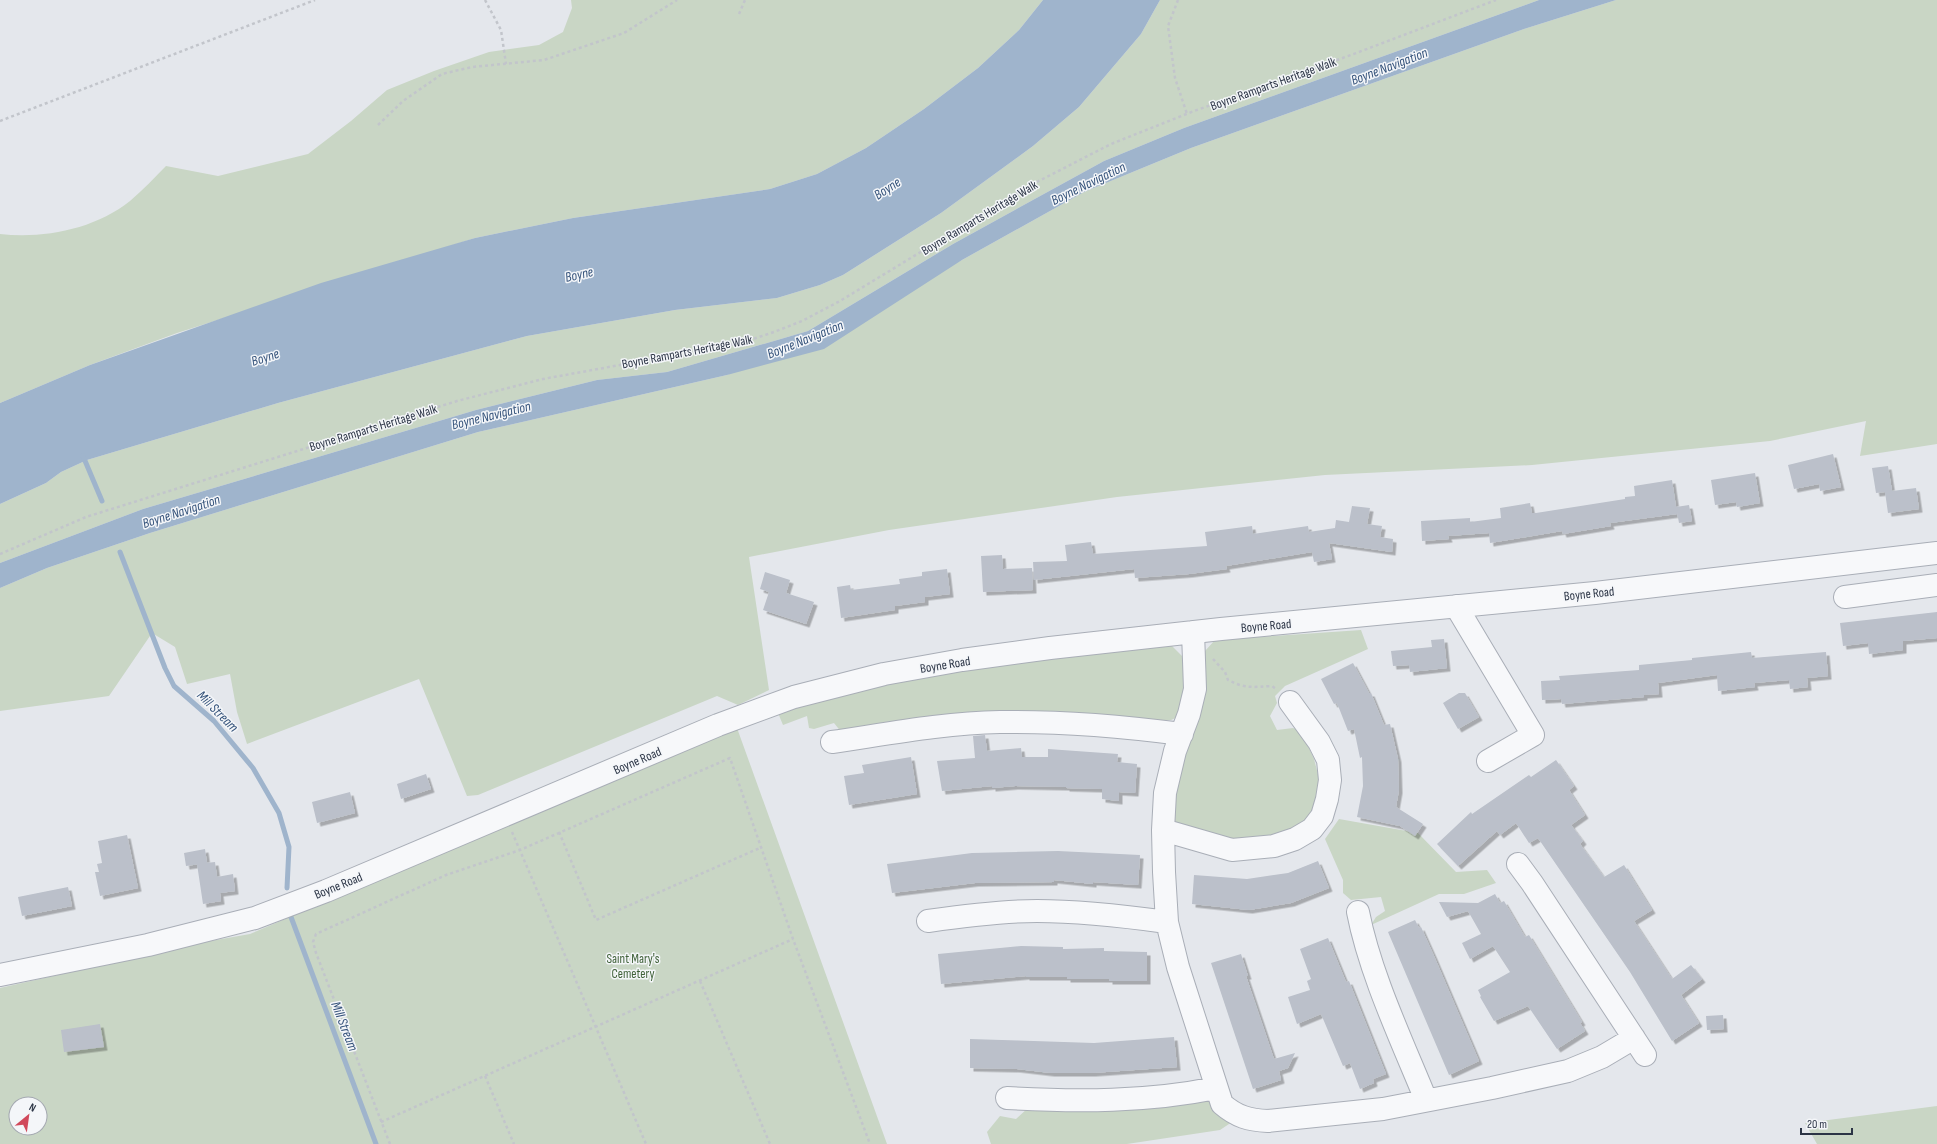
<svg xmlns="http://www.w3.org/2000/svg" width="1937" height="1144" font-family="'Sofia Sans Condensed',sans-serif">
	<defs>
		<filter id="shadow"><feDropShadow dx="3.5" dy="3.5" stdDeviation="0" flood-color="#0004"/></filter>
	</defs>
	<rect width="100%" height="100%" fill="#e4e7ec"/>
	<!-- green -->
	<path fill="#c9d6c5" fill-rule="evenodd" d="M571,0h472l-24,30 -41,38 -54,41 -58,39 -49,26 -47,15 -197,29 -98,20 -298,95 -87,32 -90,38v-169c44,5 95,-5 130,-33 13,-11 24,-23 36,-35l52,10 90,-22 43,-33 36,-31 47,-19 55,-19 50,-7 24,-13 9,-24z
		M1160,0h379l-355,128 -80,33 -151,83 -145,87 -141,41 -70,8 -121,30 -333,99 -143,54v-59l46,-21 15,-11 26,-12 191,-57 249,-67 148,-26 102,-12 43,-13 23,-10 98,-62 92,-67 46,-39 62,-73z
		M1616,0h321v444l-77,12 6,-35 -96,20 -238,24 -207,10 -208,22 -228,33 -140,27 20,133 -31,15 -21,-9 -239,99 -11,1 -48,-117 -172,65 -10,-32 -7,-38 -43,10 -12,-37 -23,-14 -43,63 -109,15v-123l47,-20 103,-35 328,-101 249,-57 235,-115 122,-68 107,-44 333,-119z
		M1361,630l7,19 -83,37 -10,10 2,7 -7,13 7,14 16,-2 8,3 13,28 7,27 -3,17 -16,24 -37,13 -28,3 -59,-17 -6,-10 1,-11 32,-154 10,-11z
		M1171,645l16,16v33l-9,23 -7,3 -329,13 -8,-10 -20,6 -5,-1 -2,-12 -24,9 -5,-12 108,-34 83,-12z
		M737,728l150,416h-887v-156l199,-45 51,-9zM16,1104h24v24h-24z
		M1339,819l79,14 38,39 31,-2 9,13 -32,11h-25l-68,31 5,-8 9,-6 -4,-14 -30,3 -8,-7v-13l-18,-41z
		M1214,1094l21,26 -15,10 -93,14h-136l-4,-12 13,-16 16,3 12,-11z
		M1937,1106v38h-120l-12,-21z"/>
	<!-- water -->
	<path fill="#9fb4cc" d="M1043,0h117l-19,34 -62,73 -46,39 -92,67 -98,62 -23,10 -43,13 -102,12 -148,26 -249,67 -191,57 -26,12 -15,11 -46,21v-101l90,-38 231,-82 154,-45 98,-20 197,-29 47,-15 49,-26 58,-39 54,-41 41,-38z
		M1539,0h77l-92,29 -333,119 -107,44 -122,68 -138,89 -97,26 -249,57 -328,101 -103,35 -47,20v-25l143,-54 333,-99 121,-30 70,-8 141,-41 145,-87 151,-83 80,-33z"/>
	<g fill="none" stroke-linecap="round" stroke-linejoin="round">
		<!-- stream -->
		<path stroke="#9fb4cc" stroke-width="5" d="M83,456l19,45
			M120,552l45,116 9,18 40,35 39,47 26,45 10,34 -2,41
			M291,917l85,227"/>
	</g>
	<!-- building -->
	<path fill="#bbc0ca" filter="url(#shadow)" d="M1833,454l8,33 -21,4 -1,-7 -25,5 -6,-24z
		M1888,466l4,25 24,-3 3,21 -31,4 -3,-21 -9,1 -4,-25z
		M1755,473l5,30 -23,4 -1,-5 -21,3 -4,-25z
		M1672,480l4,27 13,-2 3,16 -13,2 -2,-11v2l-67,9 1,3 -48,8 -1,-3 -72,12 -1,-10 -41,3 1,3 -27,2 -1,-20 49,-3v4l31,-4 -1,-10 30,-5 2,10h4l89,-14v-2l10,-1 -1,-10z
		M1352,506l18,2 -3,16 15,2 -2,11 13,2 -1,13 -63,-9 3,16 -18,3 -2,-10 -86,14 1,3 -38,5 -54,4 -1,-9 -100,11 -1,-18 34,-1 -2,-16 26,-3 2,12 114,-8 -2,-14 47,-6 1,8 55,-8 1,6 26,-4 1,-8 13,2z
		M1002,555l1,14 29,-1 1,22 -50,2 -2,-36z
		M947,569l3,25 -25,3v5l-30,4v4l-54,8 -4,-31 13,-2 1,5 49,-6 -1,-5 23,-3v-4z
		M765,572l25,8 -4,13 28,9 -8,22 -43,-14 6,-18 -9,-3z
		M1937,612v26l-34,3v9l-34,4 -1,-11 -25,3 -3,-23z
		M1444,639l3,29 -37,4 -1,-7 -16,1 -2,-15 41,-4 -1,-7z
		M1751,652l1,6 74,-6 2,24 -21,2 1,9 -18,2 -1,-9 -35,3 1,4 -37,4 -1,-16 -59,8 1,11 -15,1v2l-82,7 -1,-5 -19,1 -1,-19 19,-1 -1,-4 80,-6v-5l53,-5v-2z
		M1353,663l16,30h2l13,32 6,-1 8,35 1,31 -3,17 27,17 -8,12 -15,-10 -43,-9 6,-31 -1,-29 -2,1 -6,-29 -6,2 -11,-28 -3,1 -13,-25z
		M1459,693h6l14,24 -21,12 -15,-26z
		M985,735l2,16 34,-3 1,9h26v-8l70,5 -1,8 20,2 -2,29 -16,-1v9l-17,-2v-10l-36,-1v-1l-51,-1 -23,2v-2l-50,5 -5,-30 38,-3 -2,-22z
		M911,757l6,37 -68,11 -5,-29 20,-3 -2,-8z
		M1556,760l18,26 -5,4 16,25 -14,10 12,16 -3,3 24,33 20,-12 28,45 -18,11 38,58 19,-14 11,14 -21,16 18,28 -27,18 -42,-69 -92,-134 -9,5 -13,-20 -16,12 -3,-4 -39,35 -21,-22 34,-32 1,2 57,-39 2,2z
		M426,774l5,15 -30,10 -4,-15z
		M350,792l5,21 -38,10 -5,-21z
		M127,835l11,53 -38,8 -5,-24h4l-2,-8 5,-1 -4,-22z
		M205,849l2,14 -21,3 -2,-13z
		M1058,851l82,4 -2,30 -45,-3v2l-39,-4v2l-79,1 -83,10 -5,-29 85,-11z
		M1318,861l11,27 -38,15 -42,7 -57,-6 2,-29 53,4 41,-6z
		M215,862l2,15 16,-3 2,17 -15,2 1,8 -18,3 -6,-40z
		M68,887l4,19 -50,10 -4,-19z
		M1495,894l5,9 4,-2 21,36 4,-2 53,87 -2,1 5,8 -28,18 -29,-43 -34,15 -14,-24 1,-1 -3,-6 32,-18 -17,-26 -23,13 -8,-16 19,-9 -13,-23 -21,6 -8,-15 39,1z
		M1415,920l4,8 2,-1 13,29 45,105 -30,14 -61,-143z
		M1328,938l18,44 3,-1 37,93 -13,5 1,4 -14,6 -10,-26 -7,3 -22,-52 -24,10 -9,-27 22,-7 -3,-9 4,-2 -11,-30z
		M1021,946l42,1v2l41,-1v3l43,1v29h-38v-2h-42v-2h-41v-1l-85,8 -3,-30z
		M1241,954l7,22h-2l28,83 21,-6 -7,15 -9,3 2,9 -28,9 -42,-126z
		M1723,1015l1,14 -17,1 -1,-14z
		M100,1024l4,23 -40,5 -3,-22z
		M1174,1037l3,30 -85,6h-41l-34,-4 -47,-1v-29l124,4z"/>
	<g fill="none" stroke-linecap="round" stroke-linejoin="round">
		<!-- minor casing -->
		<g stroke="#a9aeb7" stroke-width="24">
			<path id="minor" d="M1845,597l92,-12
				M1456,606l77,129 -45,26
				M1193,632l2,57 -6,25 -14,37 -10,42 -2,37 1,42 3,50 11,45 44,137c15,13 27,16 46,17l115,-12 109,-21 76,-17 34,-14 32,-19
				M832,742c55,-8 112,-19 168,-20 61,-1 121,4 182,12
				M1163,830l69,20 42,-4 21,-7 17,-10 10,-13 5,-17 3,-19 -2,-20 -9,-18 -29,-40
				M1518,864l14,19 113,172
				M1358,912c12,62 44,129 68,188
				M928,921c35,-5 72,-10 109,-10 43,0 86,5 130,11
				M0,975l148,-30 107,-27 71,-27 392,-166 76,-28 90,-23 78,-14 88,-12 171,-19 374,-36 342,-40
				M1007,1098c70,4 141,4 209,-10"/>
		</g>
		<!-- path -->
		<path stroke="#c2c5cb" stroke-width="2.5" stroke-dasharray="3 3" stroke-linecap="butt" d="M485,0l16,30 5,34
			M1178,0l-10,26 7,52 12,36
			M739,14l6,-14
			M0,121l315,-121
			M378,125l25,-24 39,-27 30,-7 72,-7 80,-27 53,-33
			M0,554l86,-37 371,-116 86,-22 198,-36 33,-11 28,-11 38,-20 191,-116 80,-41 83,-33 157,-56 145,-55
			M1213,659l12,13 3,8c17,9 26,7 44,6l4,3
			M512,832l134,312
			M559,832l37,88 166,-73
			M700,981l70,163
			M485,1076l29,68
			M381,1122l412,-183
			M390,1144l-74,-191 -3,-11 3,-8 130,-59 74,-25 210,-92 63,181 77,205"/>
		<!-- minor -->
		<use href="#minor" stroke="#f7f8fa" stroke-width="22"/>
	</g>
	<g text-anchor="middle" stroke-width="3" stroke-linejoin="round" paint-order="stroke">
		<!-- street labels -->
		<g font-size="13" fill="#2b3445" stroke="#f4f6f9">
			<text transform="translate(1273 83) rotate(-20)" y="5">Boyne Ramparts Heritage Walk</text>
			<text transform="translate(979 217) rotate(-31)" y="5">Boyne Ramparts Heritage Walk</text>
			<text transform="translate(687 351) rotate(-11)" y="5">Boyne Ramparts Heritage Walk</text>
			<text transform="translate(373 427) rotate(-17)" y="5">Boyne Ramparts Heritage Walk</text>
			<text transform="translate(1589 593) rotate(-6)" y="5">Boyne Road</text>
			<text transform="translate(1266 625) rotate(-5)" y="5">Boyne Road</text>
			<text transform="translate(945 664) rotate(-9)" y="5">Boyne Road</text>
			<text transform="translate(637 760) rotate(-23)" y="5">Boyne Road</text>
			<text transform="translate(338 885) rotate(-22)" y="5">Boyne Road</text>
		</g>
		<!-- park labels -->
		<g font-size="13" fill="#3f6138" stroke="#f4f6f9">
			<text x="633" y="963">Saint Mary's<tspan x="633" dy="15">Cemetery</tspan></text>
		</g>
		<!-- water labels -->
		<g font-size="14" font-style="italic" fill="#34527a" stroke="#f4f6f9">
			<text transform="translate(1389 66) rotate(-21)" y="5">Boyne Navigation</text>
			<text transform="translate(1088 183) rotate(-26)" y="5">Boyne Navigation</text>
			<text transform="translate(887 188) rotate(-33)" y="5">Boyne</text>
			<text transform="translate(579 274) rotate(-13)" y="5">Boyne</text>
			<text transform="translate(805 339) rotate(-22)" y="5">Boyne Navigation</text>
			<text transform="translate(265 357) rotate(-18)" y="5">Boyne</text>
			<text transform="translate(491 415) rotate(-14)" y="5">Boyne Navigation</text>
			<text transform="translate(181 511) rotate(-18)" y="5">Boyne Navigation</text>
			<text transform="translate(218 711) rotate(45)" y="5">Mill Stream</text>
			<text transform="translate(345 1026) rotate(69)" y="5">Mill Stream</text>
		</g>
	</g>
	<!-- north arrow -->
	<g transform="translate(28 1116) rotate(29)"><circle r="19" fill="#f4f6f9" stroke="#a4a8b1"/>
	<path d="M0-3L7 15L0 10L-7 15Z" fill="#d1495b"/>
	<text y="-6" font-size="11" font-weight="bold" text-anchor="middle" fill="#2b3445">N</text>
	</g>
	<!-- scale -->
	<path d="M1801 1128v6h51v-6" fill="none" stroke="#2b3445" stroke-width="2"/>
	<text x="1807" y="1128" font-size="12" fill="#2b3445" stroke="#f4f6f9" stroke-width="3" paint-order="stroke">20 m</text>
</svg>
